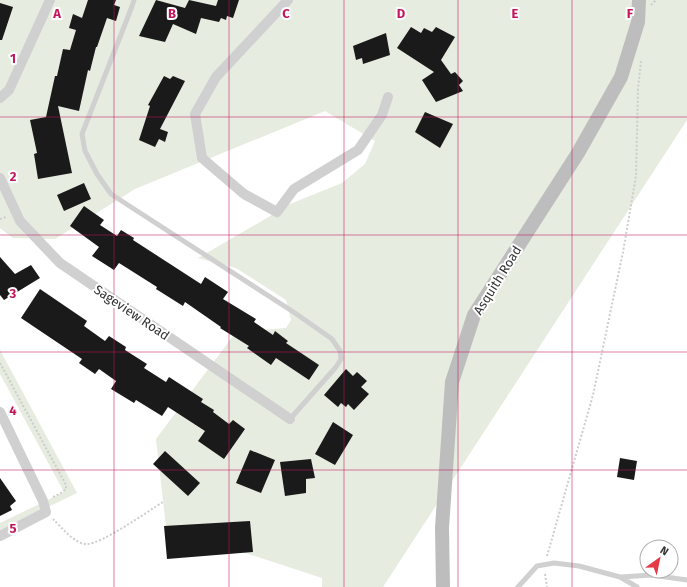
<svg xmlns="http://www.w3.org/2000/svg" width="687" height="587" font-family="'Fira Sans',sans-serif">
	<rect width="100%" height="100%" fill="#fff"/>
	<!-- green -->
	<path fill="#e6ecdf" d="M0,0h687v120l-304,467h-61v-9l-156,-51 -10,-88 80,-107 50,-4 5,-8 -5,-20 -50,-32 -38,-10 79,-46 8,-6 57,-23 23,-19 10,-23 -50,-30 -190,78 -80,50 -42,-1 -13,-10z
		M0,350l77,143 -77,37v-7l64,-31 -64,-118z"/>
	<!-- building -->
	<path fill="#1a1a1a" d="M88,0h28l-2,5 6,2 -4,14 -9,-3 -10,29h-1l-6,24 -2,-1 -9,41 -21,-5 14,67 -34,6 -4,-25 3,-1 -7,-33 16,-3 9,-41h2l6,-27 7,1 6,-20 -7,-2 4,-14 9,4z
		M156,0l29,8 4,-8 27,6 2,-6h21l-6,18 -6,-2 -1,4 -5,-2 -2,4 -18,-4 -5,16 -23,-10 -8,18 -26,-6z
		M0,3l13,4 -11,33h-2z
		M411,27l10,6 3,-5 8,4 4,-5 19,10 -14,23 10,14 4,-2 8,9 -4,4 4,6 -27,11 -14,-22 12,-8 -37,-24z
		M386,33l4,22 -27,9 -1,-6 -6,2 -3,-14z
		M164,76l6,3 3,-3 12,5 -25,48 8,3 -3,10 -6,-3 -4,8 -16,-7 11,-34 -2,-1z
		M425,112l28,12 -13,24 -25,-16z
		M84,183l7,16 -27,12 -7,-16z
		M84,206l20,14 -4,5 17,11 4,-6 13,8 -1,2 68,44 4,-7 23,15 -5,7 33,20 -2,3 19,13 2,-4 13,10 -2,2 33,22 -10,15 -33,-22 -5,7 -24,-17 2,-2 -29,-18 1,-1 -36,-25 -2,4 -27,-17 1,-2 -38,-24 -5,7 -22,-14 7,-9 -29,-21z
		M0,257l15,17 16,-9 9,13 -36,22 -4,-5z
		M40,289l47,32 -3,5 21,15 4,-5 17,11 -1,3 22,14 -3,4 22,14 3,-5 34,22 -2,3 13,8 -1,2 16,12 4,-4 12,9 -21,30 -26,-18 7,-10 -37,-24 -6,9 -26,-16 -2,3 -23,-14 5,-8 -17,-12 -4,5 -16,-11 3,-4 -61,-41z
		M346,369l7,7 4,-4 10,9 -6,6 8,7 -15,16 -6,-6 -2,3 -5,-4 -3,4 -14,-12z
		M333,422l20,13 -18,30 -20,-11z
		M250,450l25,10 -14,33 -25,-10z
		M165,451l35,32 -12,13 -35,-32z
		M620,458l17,3 -3,19 -17,-3z
		M311,459l4,19 -9,1v14l-21,3 -5,-34z
		M0,478l16,23 -6,5 2,4 -12,6z
		M250,521l3,31 -86,7 -3,-33z"/>
	<g fill="none" stroke-linecap="round" stroke-linejoin="round">
		<!-- path -->
		<path stroke="#cdcdcd" stroke-width="2" stroke-dasharray="2 2" stroke-linecap="butt" d="M651,5l5,-5
			M0,219l6,-2
			M0,363l66,122v4l-5,4 -8,4
			M53,519c8,8 23,26 34,25 15,0 61,-33 76,-42
			M547,556l46,-161 30,-143 13,-76 2,-87 3,-28
			M545,574l2,13"/>
		<!-- lane -->
		<path stroke="#d0d0d0" stroke-width="5" d="M134,0l-3,9 -49,125 3,17 12,23 14,20 23,15 161,104 37,26 8,12 1,8 -5,8 -46,52
			M621,577l31,-2 35,5
			M518,587l19,-21 17,-3 25,3 41,11 17,10"/>
		<!-- street -->
		<path stroke="#d0d0d0" stroke-width="10" d="M288,0l-72,77 -21,37 7,44 42,36 33,18 17,-23 64,-39 24,-35 6,-18
			M0,98l9,-8 41,-90
			M0,178l20,43 40,42 230,156
			M0,412l43,89 3,11 -46,24"/>
		<!-- secondary -->
		<path stroke="#bdbdbd" stroke-width="14" d="M443,587l-1,-59 10,-146 22,-67 104,-162 43,-76 17,-55 1,-22"/>
	</g>
	<!-- grid -->
	<path fill="none" stroke="#c2185b" stroke-width="1" stroke-opacity="0.55" d="M114,0v587M229,0v587M344,0v587M458,0v587M572,0v587M0,117h687M0,235h687M0,352h687M0,470h687"/>
	<g text-anchor="middle" stroke-width="4" stroke-linejoin="round" paint-order="stroke">
		<!-- street labels -->
		<g font-size="13" fill="#333" stroke="#fff">
			<text transform="translate(497 280) rotate(-58)" y="5">Asquith Road</text>
			<text transform="translate(132 312) rotate(34)" y="5">Sageview Road</text>
		</g>
	</g>
	<g font-size="13" text-anchor="middle" font-weight="bold" fill="#c2185b" stroke="#fff" stroke-width="4" stroke-linejoin="round" paint-order="stroke">
		<text x="57" y="18">A</text>
		<text x="172" y="18">B</text>
		<text x="286" y="18">C</text>
		<text x="401" y="18">D</text>
		<text x="515" y="18">E</text>
		<text x="630" y="18">F</text>
		<text x="13" y="63">1</text>
		<text x="13" y="181">2</text>
		<text x="13" y="298">3</text>
		<text x="13" y="415">4</text>
		<text x="13" y="533">5</text>
	</g>
	<!-- north arrow -->
	<g transform="translate(659 559) rotate(33)"><circle r="19" fill="#ffffff" stroke="#adadad"/>
	<path d="M0-3L7 15L0 10L-7 15Z" fill="#e63946"/>
	<text y="-6" font-size="11" font-weight="bold" text-anchor="middle" fill="#333333">N</text>
	</g>
</svg>
